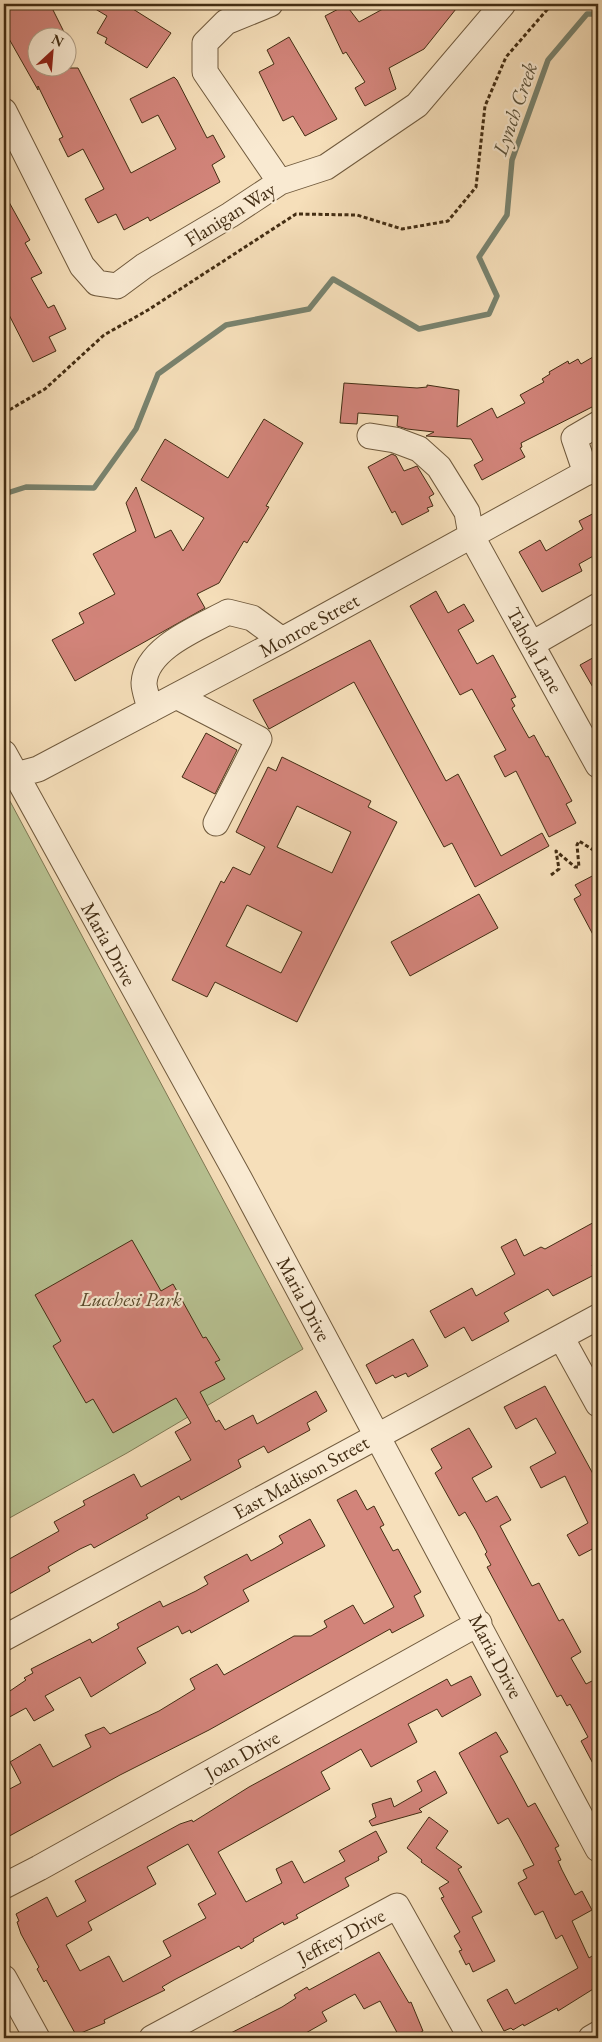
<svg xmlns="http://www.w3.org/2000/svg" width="602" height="2042" font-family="'EB Garamond',serif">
	<rect width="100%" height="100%" fill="#f6dfba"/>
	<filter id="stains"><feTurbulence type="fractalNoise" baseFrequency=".004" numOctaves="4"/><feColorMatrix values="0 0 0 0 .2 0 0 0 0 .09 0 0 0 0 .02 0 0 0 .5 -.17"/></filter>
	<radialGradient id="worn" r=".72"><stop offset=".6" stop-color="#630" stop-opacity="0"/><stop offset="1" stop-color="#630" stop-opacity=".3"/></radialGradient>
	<!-- green -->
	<path fill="#b8c393" stroke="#7e7853" d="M4,790l299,559 -176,104 -123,68z"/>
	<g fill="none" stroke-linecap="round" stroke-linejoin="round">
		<!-- stream -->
		<path stroke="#79836f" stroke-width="5.5" d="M4,494l22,-7 68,1 42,-59 22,-55 68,-49 83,-16 24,-30 86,50 70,-15 8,-18 -18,-39 28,-42 5,-55 36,-100 39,-46h11"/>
	</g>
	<!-- building -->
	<path fill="#d2847a" stroke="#432d13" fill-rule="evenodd" d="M4,4h46l17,34h-29v30h40l53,105 45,-24 -18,-34 -16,8 -12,-24 44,-22 3,3 30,58 6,-3 12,22 -13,8 8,17 -70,39 -2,-4 -24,13 -8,-16 -18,9 -13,-24 19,-10 -21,-40 -15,8 -9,-18 4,-2 -25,-51v4l-34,-60z
		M87,4h38l46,29 -24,35 -42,-25 2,-5 -10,-5 10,-17z
		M392,4h68l-36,45 -35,19 7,21 -31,17 -10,-18 10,-6 -19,-30 -3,2 -18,-38 21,-11 13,17z
		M289,37l48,82 -32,17 -12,-20 -10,5 -24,-49 15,-8 -7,-14z
		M4,193l26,47 -5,3 17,30 -11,5 17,30 6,-3 12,24 -17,8 7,14 -23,11 -29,-57z
		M598,354v50l-77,39 1,4 -2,1 5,9 -43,23 -8,-15 9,-5 -12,-21 -45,-3 8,-4 -27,-3 -10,-3 1,-10 -40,-3 -1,11 -17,-1 4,-40 73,5 10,-1v-2l32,5 -2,37 35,-19 5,10 28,-15 -5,-8 24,-13 -2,-3 8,-5 -1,-2 19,-11 1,3 9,-5 3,5z
		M264,419l39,24 -37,63 3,1 -22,36 -3,-2 -25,42 -22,11 8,14 -130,73 -23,-41 32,-17 -5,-10 36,-19 -22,-40 43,-23 -10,-28 10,-16 19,51 16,-8 12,21 21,-33 -63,-38 24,-41 63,39z
		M392,454l4,2 8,15 13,-5 17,28 -5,3 4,9 -6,2 2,3 -27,14 -7,-14 -3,2 -24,-46z
		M598,511v46l-1,-3 -18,10 3,7 -40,21 -23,-40 21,-12 6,11 37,-22 -4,-8z
		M436,591l12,22 16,-9 10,17 -16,9 19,34 16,-9 23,42 -5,2 4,7 -3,2 17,30 5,-3 12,22 2,-1 24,45 -6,3 10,19 -27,14 -33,-66 -11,6 -11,-21 12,-6 -34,-61 -12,6 -50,-89z
		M370,640l76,141 12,-7 43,82 41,-23 7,13 -74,41 -23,-44 -8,4 -90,-165 -85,47 -16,-29z
		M598,655v41l-18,-31z
		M206,733l31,17 -22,44 -33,-17z
		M282,757l89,44 -3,6 29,15 -100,200 -82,-40 -8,15 -35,-17 49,-99 3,2 9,-16 17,8 15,-28 -29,-15 32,-65 8,4zM297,806l54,26 -19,41 -55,-26zM247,905l55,27 -21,41 -55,-27z
		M598,873v71l-24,-45 7,-4 -6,-10z
		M479,894l19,34 -88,48 -19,-34z
		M598,1220v42l-6,3 4,9 -43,22 -5,-7 -44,24 5,8 -37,20 -8,-14 -19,11 -15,-27 42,-23 4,8 39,-22 -14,-27 15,-8 8,17 17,-9 4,2z
		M132,1240l29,51 12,-7 30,54 3,-1 14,23 -5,2 10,17 -25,13 16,30 3,-2 6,10 28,-15 4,9 59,-33 11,20 -20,12 3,7 -42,23 -4,-7 -26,14 3,7 -60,33 -2,-4 -33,19 2,3 -54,30 -3,-4 -11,5 -32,18 2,4 -46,26v-35l55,-31 -5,-9 31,-17 -2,-4 51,-27 7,13 50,-27 -16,-28 16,-9 -15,-25 -63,35 -20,-34 -7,4 -33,-57 8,-5 -26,-46z
		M413,1339l15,27 -20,11 -2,-4 -11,5 -2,-3 -17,9 -10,-19z
		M545,1386l53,97v63l-19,10 -12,-21 21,-12 -23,-47 -24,12 -11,-21 26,-14 -20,-35 -20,11 -12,-22z
		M469,1428l23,39 -20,11 14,24 11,-6 14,24 -11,6 32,60 7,-3 20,38 4,-2 18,33 -10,6 15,26 12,-6v95l-17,-32 7,-4 -13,-24 -5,-9 -3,2 -6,-11 -4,2 -70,-130 4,-2 -6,-11 2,-2 -11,-21 -11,-19 -6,4 -24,-43 7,-5 -11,-19z
		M356,1490l11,20 7,-4 10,19 -4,2 13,24 5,-2 23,43 -7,4 10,20 -32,17 -2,-4 -181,101 -89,45 -116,64v-47l17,-9 -11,-21 30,-18 13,23 38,-20 -6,-12 19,-8 6,7 49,-23 36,-22 -5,-10 27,-15 7,11 70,-39h17l16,-9 -3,-6 29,-16 11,19 30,-17 -57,-107z
		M310,1519l15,27 -82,44 6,11 -58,32 -1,-3 -8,4 -4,-8 -41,22 9,15 -55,34 -11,-20 -35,19 9,14 -20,11 -8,-13 -22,12v-25l22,-15 -2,-2 9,-5 -2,-4 59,-30 2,4 27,-15 -2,-4 43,-23 3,6 33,-16 12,-7 -4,-7 43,-23 4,7 24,-13 8,-5 -4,-7z
		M471,1676l10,19 -39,22 -5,-8 -29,15 9,18 -46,25 -10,-18 -40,23 9,17 -112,63 28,50 36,-19 -6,-14 16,-8 12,22 41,-22 -6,-10 37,-20 11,21 -9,5 1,3 -34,18 4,8 -53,29 2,3 -14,7 -1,-3 -30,17 1,2 -13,8 -2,-3 -65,34 -12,7 3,3 -61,30 1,3 -29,12 -30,-55 -2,2 -7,-13 2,-2 -18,-33 -4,-12 2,-1 -3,-7 31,-17 10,20 29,-16 -11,-20 105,-57 12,-4 1,2 56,-35 198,-108 4,7zM188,1844l28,50 -18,10 8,14 -43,23 8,15 -48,26 -14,-26 -29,15 -14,-26 26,-15 -4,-8 68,-38 -9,-17z
		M496,1732l12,20 -8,4 14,25 14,26 7,-4 24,43 -4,2 6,12 -3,1 4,9 13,25 7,-4 10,19 -20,11 17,37 9,-6v34l-40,25 -1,-3 -33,18 -1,-2 -10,6 -2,-2 -7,3 -17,-31 20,-11 8,15 63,-36 -16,-33 -6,4 -13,-28 -8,4 -17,-32 9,-5 -4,-8 11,-5 -15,-28 -11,-19 -10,6 -39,-71z
		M435,1771l12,22 -28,16 3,3 -50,14 -3,-5 7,-4 -4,-13 19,-6 3,9 28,-16 -5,-10z
		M429,1817l19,14 -12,17 26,19 -4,2 24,43 -10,5 23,44 -22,11 -4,-9 -3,2 -7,-14 3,-1 -8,-14 6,-4 -19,-34 3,-1 -5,-9 10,-6 -28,-20 1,-2 -15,-12z
		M379,1952l30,51 2,-1 12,29 -13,7h-10l-20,-37 -16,8 -9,-15 -33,18 5,9 -30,17h-76l61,-31 14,-9 -2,-3 13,-8 2,3z"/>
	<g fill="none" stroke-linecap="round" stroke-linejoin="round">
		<!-- minor casing -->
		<g stroke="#705a3d" stroke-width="27">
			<path id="minor" d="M270,4l-44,18 -21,21v29l75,110
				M4,111l78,155 15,17 20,3 27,-20 86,-51 50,-33 46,-15 91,-62 86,-101
				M370,436l25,4 24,9 20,18 28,45 4,23 127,230
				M586,473l-12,-35 24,-14
				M532,644l66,-38
				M176,696l83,43 -43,84
				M150,710c-1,-8 -6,-19 -6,-27 2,-36 57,-56 84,-71l24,6 30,22
				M4,753l235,425 359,671
				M16,775l22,-6 244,-129 316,-174
				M561,1337l37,67
				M4,1638l594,-321
				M4,1886l35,-18 440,-245
				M4,1978l33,60
				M152,2038l245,-132 74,132
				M591,2038l7,-4"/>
		</g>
		<!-- path -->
		<path stroke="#432d13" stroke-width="3" stroke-dasharray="4 2.5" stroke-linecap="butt" d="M4,413l41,-24 59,-54 44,-25 148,-96 61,1 45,14 46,-8 28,-34 9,-81 21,-49 46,-53
			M551,875l8,-6 -3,-18 19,16h4l-2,-22 2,-4 19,12"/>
		<!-- minor -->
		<use href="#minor" stroke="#f9ead2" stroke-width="25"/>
	</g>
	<g text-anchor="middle" stroke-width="4.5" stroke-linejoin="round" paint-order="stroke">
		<!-- street labels -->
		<g font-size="20" fill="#432d13" stroke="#f9ead2">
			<text transform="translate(230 214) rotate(-32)" y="7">Flanigan Way</text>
			<text transform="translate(309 625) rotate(-29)" y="7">Monroe Street</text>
			<text transform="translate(535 650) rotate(61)" y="7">Tahola Lane</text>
			<text transform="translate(109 944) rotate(61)" y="7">Maria Drive</text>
			<text transform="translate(304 1299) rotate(62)" y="7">Maria Drive</text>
			<text transform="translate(301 1477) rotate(-29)" y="7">East Madison Street</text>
			<text transform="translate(496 1656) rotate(62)" y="7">Maria Drive</text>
			<text transform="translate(242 1755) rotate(-29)" y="7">Joan Drive</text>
			<text transform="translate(341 1936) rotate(-28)" y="7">Jeffrey Drive</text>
		</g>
		<!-- park labels -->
		<g font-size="20" font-style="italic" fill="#5a4b2d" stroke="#f9ead2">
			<text x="131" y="1306">Lucchesi Park</text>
		</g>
		<!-- water labels -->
		<g font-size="21" font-style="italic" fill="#5a513a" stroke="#f9ead2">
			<text transform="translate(515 109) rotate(-71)" y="7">Lynch Creek</text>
		</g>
	</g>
	<!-- margin -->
	<rect width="602" height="2042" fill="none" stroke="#f6dfba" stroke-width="20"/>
	<rect x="5" y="5" width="592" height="2032" fill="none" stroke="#432d13" stroke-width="2.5"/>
	<rect x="10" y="10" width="582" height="2022" fill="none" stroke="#432d13"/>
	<!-- north arrow -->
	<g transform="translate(52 52) rotate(26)"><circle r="24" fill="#f9ead2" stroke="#b09e86"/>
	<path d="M0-4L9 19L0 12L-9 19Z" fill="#8f2418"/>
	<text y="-8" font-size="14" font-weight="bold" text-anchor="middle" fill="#432d13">N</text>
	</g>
	<rect width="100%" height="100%" filter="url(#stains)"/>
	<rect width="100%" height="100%" fill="url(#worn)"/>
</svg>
